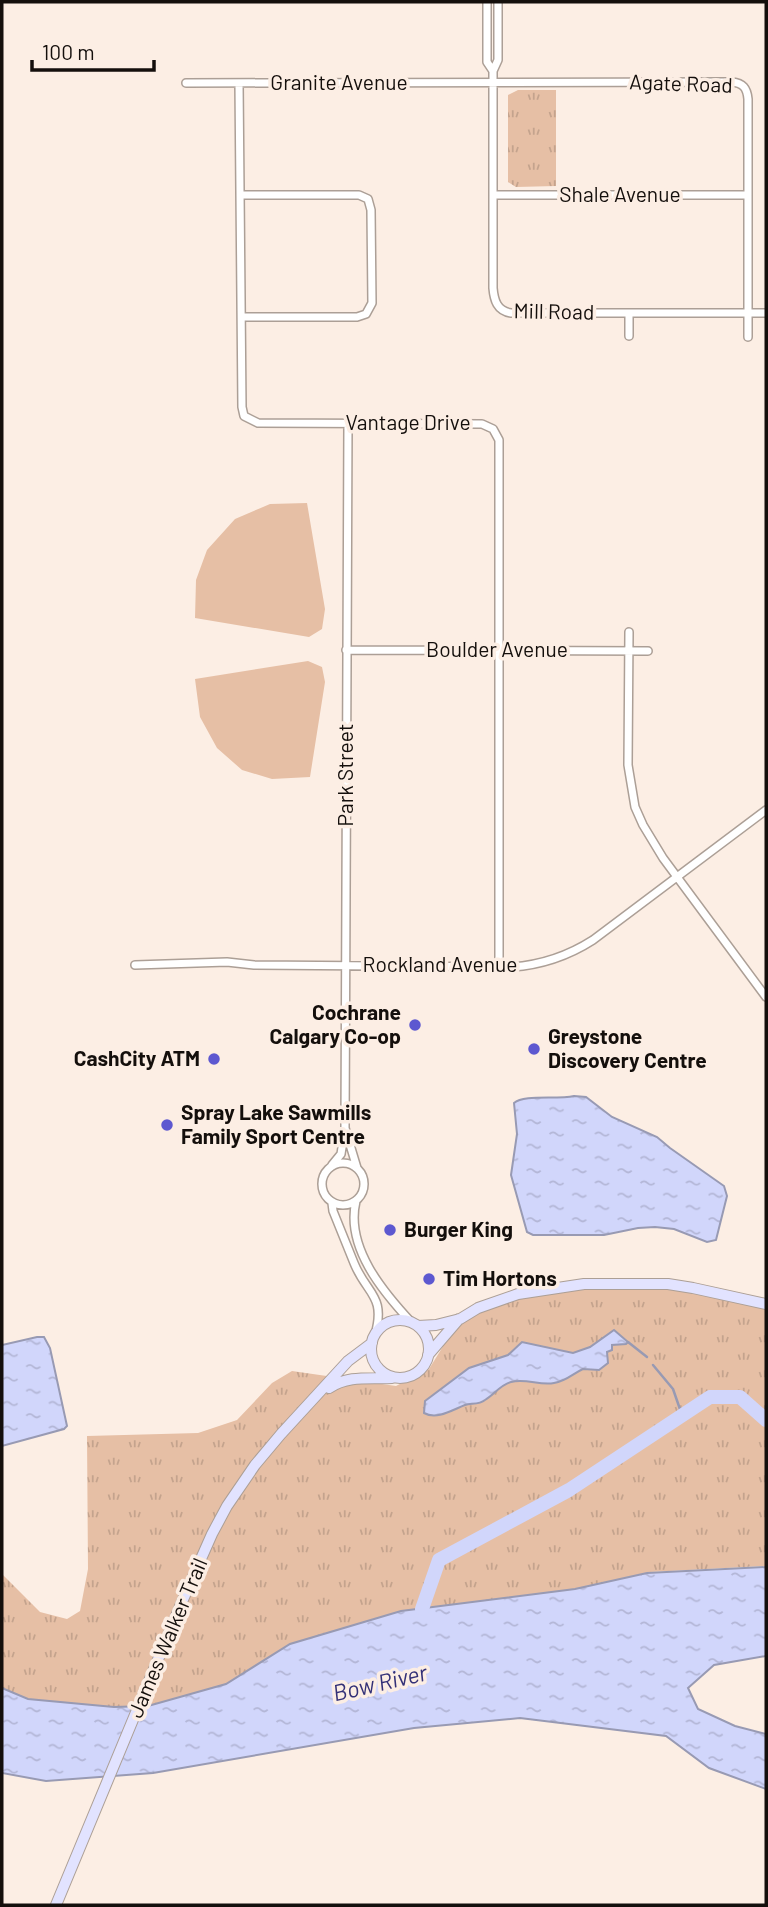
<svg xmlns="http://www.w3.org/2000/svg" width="768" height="1907" font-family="Barlow,sans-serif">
	<defs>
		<pattern id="grass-tufts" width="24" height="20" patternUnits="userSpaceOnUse" patternTransform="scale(1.75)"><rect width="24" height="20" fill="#e6bfa5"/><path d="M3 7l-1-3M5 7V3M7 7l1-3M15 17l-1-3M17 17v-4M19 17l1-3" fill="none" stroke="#c4a38d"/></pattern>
		<pattern id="water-ripples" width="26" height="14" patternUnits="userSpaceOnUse" patternTransform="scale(1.75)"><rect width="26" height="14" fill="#d1d6fb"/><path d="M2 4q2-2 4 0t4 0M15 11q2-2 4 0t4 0" fill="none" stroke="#b3b6d6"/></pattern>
	</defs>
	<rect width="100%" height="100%" fill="#fceee4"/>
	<!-- grass -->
	<path fill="url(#grass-tufts)" d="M518,90h38v96l-40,1 -8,-5v-87z
		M640,1283l126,24v259l-116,6 -75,17 -174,22 -111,33 -64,40 -78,22 -34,1 -86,-8 -26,-11v-114l38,38 27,7 13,-8 8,-42 -1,-133 111,-3 39,-13 35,-37 20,-12 104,15 33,-17 31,-50 58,-25z"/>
	<!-- pitch -->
	<path fill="#e6bfa5" d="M307,503l18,106 -3,20 -13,8 -114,-19 1,-38 11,-30 28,-31 35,-15z
		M308,661l14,6 3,15 -15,95 -38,2 -30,-9 -25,-22 -17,-31 -5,-38z"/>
	<!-- water -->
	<path fill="url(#water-ripples)" stroke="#989ab3" stroke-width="2" d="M574,1096l12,1 26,20 45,20 13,11 54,38 3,10 -11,44 -9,2 -33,-13 -19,-2 -17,1 -34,7h-71l-6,-3 -16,-57 6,-41 -3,-31c10,-9 43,-3 60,-7z
		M614,1330l14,12 -2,2 -14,1v5l-5,2 1,11 -9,7 -16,-1c-11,5 -16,12 -29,14 -14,3 -28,-5 -43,-1 -11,3 -17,13 -26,18 -6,5 -14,3 -20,5 -13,5 -28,15 -41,8l1,-12 44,-33 39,-13 14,-13 51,11 17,-6z
		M37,1337h7l6,11 17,78 -3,3 -62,17v-101z
		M766,1567v89l-52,9 -26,23 10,21 37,17 31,8v55l-57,-21 -43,-32 -146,-18 -106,10 -261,45 -107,8 -44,-8v-85l26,11 86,8 34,-1 78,-22 64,-40 111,-33 174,-22 72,-16z"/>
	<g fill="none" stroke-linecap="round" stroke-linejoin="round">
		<!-- stream -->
		<path stroke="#989ab3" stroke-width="2.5" d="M628,1342l19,15
			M653,1365l20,24 9,26"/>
		<!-- river -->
		<path stroke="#d1d6fb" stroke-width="14" d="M422,1609l17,-49 130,-70 141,-93h30l26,23"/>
		<!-- minor casing -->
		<g stroke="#ac9f96" stroke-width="10">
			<path id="minor" d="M487,2v60l6,9
				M498,2v58l-5,11v217c1,12 4,23 18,25h254
				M186,83l546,-1c11,1 15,6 16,17v238
				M239,83l3,324 2,9 14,7 224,1 11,5 6,11v526
				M241,195h118l9,4 3,11 1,93 -6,11 -9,3h-115
				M493,195h255
				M629,313v23
				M629,632l-1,133 7,42 8,18 20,33 103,139
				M346,650l302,1
				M135,965l92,-3 27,3 258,2c29,-2 56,-11 81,-27l173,-130
				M345,1128l3,-705
				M322 1184a21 21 0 1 1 42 0a21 21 0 1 1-42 0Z
				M332,1165l9,-11 4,-26 12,40
				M356,1201c-11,46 27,91 56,122
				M332,1203l1,8c7,17 14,35 21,52 13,32 32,32 21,72"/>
		</g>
		<!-- secondary casing -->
		<g stroke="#ac9f96" stroke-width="12">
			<path id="secondary" d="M371 1349a29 29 0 1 1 58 0a29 29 0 1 1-58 0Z
				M418,1326l18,-1 24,-6 18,-11 40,-14 66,-10h84l25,4 73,16
				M428,1355l31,-36
				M329,1388c19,-13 41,-9 63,-10
				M56,1905l125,-301 31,-70 15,-28 28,-41 26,-31 67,-73 24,-18"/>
		</g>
		<!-- minor -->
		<use href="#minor" stroke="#fff" stroke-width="7"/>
		<!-- secondary -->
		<use href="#secondary" stroke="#e2e3ff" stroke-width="10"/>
	</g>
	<!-- markers -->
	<g fill="#5d58d0" stroke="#fceee4" stroke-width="2.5">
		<circle cx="415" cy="1025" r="7"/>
		<circle cx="534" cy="1049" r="7"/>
		<circle cx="214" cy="1059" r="7"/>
		<circle cx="167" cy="1125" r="7"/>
		<circle cx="390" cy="1230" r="7"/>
		<circle cx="429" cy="1279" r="7"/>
	</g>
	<g text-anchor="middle" stroke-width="7" stroke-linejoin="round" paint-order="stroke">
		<!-- street labels -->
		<g font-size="21" fill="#140f0c" stroke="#fceee4">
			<text x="339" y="90">Granite Avenue</text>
			<text transform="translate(681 84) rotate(2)" y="7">Agate Road</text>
			<text x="620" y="202">Shale Avenue</text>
			<text transform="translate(554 312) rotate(1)" y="7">Mill Road</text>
			<text x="408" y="430">Vantage Drive</text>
			<text x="497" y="657">Boulder Avenue</text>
			<text transform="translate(346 775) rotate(-90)" y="7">Park Street</text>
			<text x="440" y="972">Rockland Avenue</text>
			<text transform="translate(168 1638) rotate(-67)" y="7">James Walker Trail</text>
		</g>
		<!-- poi labels -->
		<g font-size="21" font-weight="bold" fill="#140f0c" stroke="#fceee4" text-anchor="start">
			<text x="401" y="1020" text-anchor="end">Cochrane<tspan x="401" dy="24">Calgary Co-op</tspan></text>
			<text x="548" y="1044">Greystone<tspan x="548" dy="24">Discovery Centre</tspan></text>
			<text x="200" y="1066" text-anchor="end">CashCity ATM</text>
			<text x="181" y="1120">Spray Lake Sawmills<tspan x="181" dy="24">Family Sport Centre</tspan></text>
			<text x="404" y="1237">Burger King</text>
			<text x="443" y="1286">Tim Hortons</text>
		</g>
		<!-- water labels -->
		<g font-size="23" font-style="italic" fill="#333077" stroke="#fceee4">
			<text transform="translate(380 1683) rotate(-13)" y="8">Bow River</text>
		</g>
	</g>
	<!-- border -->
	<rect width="768" height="1907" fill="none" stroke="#140f0c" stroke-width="7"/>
	<!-- scale -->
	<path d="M32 60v10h122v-10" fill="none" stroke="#140f0c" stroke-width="3.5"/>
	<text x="42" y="60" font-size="21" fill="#140f0c" stroke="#fceee4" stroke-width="5" paint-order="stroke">100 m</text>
</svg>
